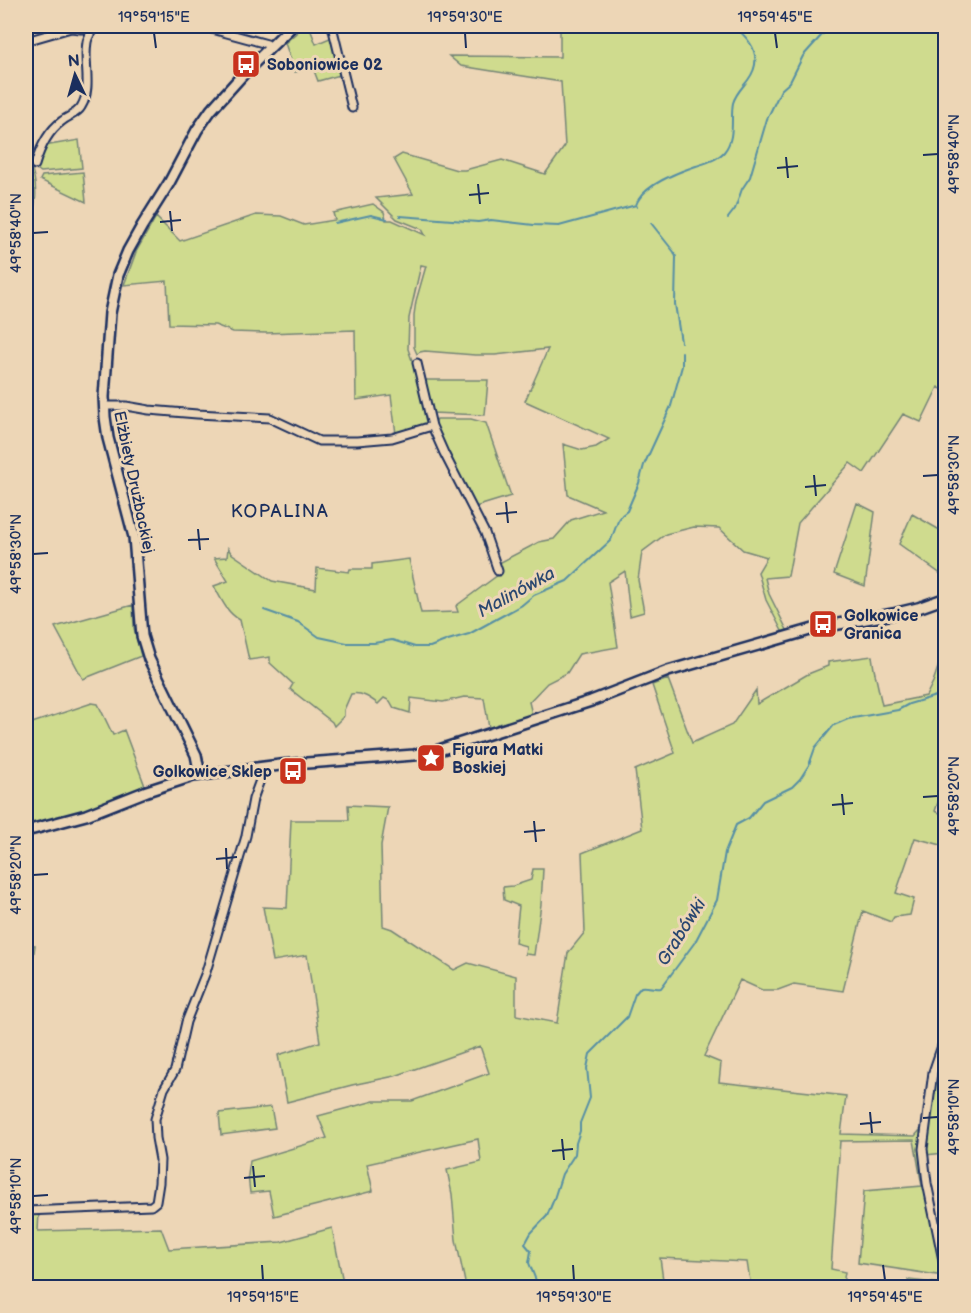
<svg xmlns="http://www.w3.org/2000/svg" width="971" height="1313" font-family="'Balsamiq Sans',sans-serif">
	<rect width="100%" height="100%" fill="#edd6b6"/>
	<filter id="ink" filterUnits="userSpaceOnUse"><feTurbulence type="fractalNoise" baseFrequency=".0167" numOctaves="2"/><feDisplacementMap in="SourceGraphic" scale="12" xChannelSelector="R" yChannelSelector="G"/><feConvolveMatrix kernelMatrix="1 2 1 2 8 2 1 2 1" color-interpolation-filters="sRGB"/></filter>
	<g filter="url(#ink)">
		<!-- green -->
		<path fill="#cfdb8e" stroke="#758576" stroke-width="1.5" d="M304,26h5l7,18 16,-7 8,38 -22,6 -5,-13 -18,4 -10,-29z
			M560,26h385v365l-7,-4 -17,35 -18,-8 -39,59 -14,-10 -52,60 -10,53 -23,2 4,16 19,38 -5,1 -17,-33 -8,-28 9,-15 -24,-7 -24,-22 -25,-1 -28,7 -24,18 -4,28 6,32 -14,4 -5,-45 -17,11 10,65 -39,7 -12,19 -20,10 -18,19 3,12 -43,14 -5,-30 -20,-1 -21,5 -32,-4 -1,15 -16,-5 -4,-7 -6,-3 -6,6c-8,-6 -16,-12 -27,-10l-7,16v6l-10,10 -2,-4 -42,-33 3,-5 -23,-21v-6l-21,3 -9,-40c-13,-7 -19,-21 -26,-34l14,-5 -14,-23 13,-1 1,-9 3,5 41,28 44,8 1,-21 32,4 1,-3h22v-5l37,-5 12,54 37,-1 -2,-6 46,-34 -3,-9 40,-21 15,-3 17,-19 32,-10 -35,-15 -5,-51 19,6 14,-3 13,-8 -84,-38 23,-52 -53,6h-20l-50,-4 -5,1 -3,2 -3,-7v-32l2,-14 10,-35 -5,-1 -12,53 -1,31 8,23 13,53 -33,9 -5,-39 -35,5 -1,-70 -89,3 -33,-1 -18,-7 -46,-1 -2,-43 -43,4 12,-33 20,-35 24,24 76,-26 25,1 23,9 31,-5 -2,-7 40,-9 11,8 2,8h6l33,15 -3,-6 -25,-10 -21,-21 37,-4 -19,-35 8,-5 55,16h8l37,-10 43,14 20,-28 -4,-64 -100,-16 -12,-10 111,1z
			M79,140l3,28 -41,4 -3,-2 -1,-6 7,-18z
			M30,165c11,25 4,49 -4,74v-71z
			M83,172l3,30 -46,-22 2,-4z
			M423,380h65l-3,35 -54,-2z
			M437,419h34l15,4 25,73 -36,11 -29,-52 -12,-31z
			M857,503l18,9 -10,74 -31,-12z
			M912,514l33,19v44l-46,-33z
			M133,605l1,23 7,28 -58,23 -28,-52z
			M945,647v141h-2l-8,23 10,4v31l-30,-8 -19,55 18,6 -4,16 -16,2 -3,5 -28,-11 -20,80 -49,-7 -16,6h-16l-22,-10 -36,76 17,7 -2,19 127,14 -5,38 74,2 5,-6 6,56 18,90 -86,-13 6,-72 58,-5 -8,-46 -74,1 -9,128 14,3 -2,12 12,4 -104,-1 -4,-25 -87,-4 4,29h-198l-10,-47 -4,-46 -5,-24 34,-8 -3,-23 -111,25 6,27 -99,25 -5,-25 -19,2 -2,-18 2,-14 77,-23 -9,-22 56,-15h38l77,-28 -9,-27 -85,30 -43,9 -65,17 -9,-47 42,-13 -13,-87 -34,6 -10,-54 24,1 4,-88h58l-1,-15 40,2 -7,38 2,81 9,3 62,41 14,-7 48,13v39l41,8 11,-70 17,-21 -3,-79 60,-24 -7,-59 40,-17 -23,-68 16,-6 24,64 40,-18 24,-35 1,14 51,-30 20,-8v-4l44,-6 2,13 8,36 44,-9 7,-14z
			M92,703l6,1 15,31 11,-5 21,56 -3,4 -48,20 -65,19 -3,-16v-88z
			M533,869h10l-2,35 -7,51 -9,-1 1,-8 -11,-3 4,-37 -15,-6 -1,-13 10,-1 18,-6z
			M26,944l9,1 -9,66z
			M945,1043v110l-20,2 8,-71z
			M271,1107l4,21 -54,7 -2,-22z
			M39,1212l-1,19 123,-3 8,21 112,-7 51,-14 12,59 -318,1v-75z
			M908,1280l37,4v3h-36z"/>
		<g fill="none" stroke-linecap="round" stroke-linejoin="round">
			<!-- stream -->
			<path stroke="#568fa5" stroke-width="2" d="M637,207l-1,-2c6,-19 42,-33 60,-39 9,-3 21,-6 28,-14 12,-14 6,-34 9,-49 3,-10 9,-15 15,-23 16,-22 4,-40 -15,-54
				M400,216l78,6 13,-2 43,5 25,1 77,-21
				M728,218l7,-9 7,-20 8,-12 17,-58 14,-29 9,-8 13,-26 27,-30
				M335,223l36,-8 16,4
				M651,223l23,29 2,5 -1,47 6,38
				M264,610l34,12 21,15 28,6h27l18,-3 23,7h15l18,-7 21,-6 53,-29 12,-10 33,-14 44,-41 7,-19 4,-6 5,-4 12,-28 5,-18 27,-59 11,-40v-14
				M539,1288l-10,-25 2,-12 -6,-7 6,-11 16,-17 7,-17 8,-25 13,-20 1,-11 4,-12v-8l10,-25 -3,-30 3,-14 37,-37 8,-23 6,-7c7,-1 13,2 20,1l34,-46 22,-42 8,-48 11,-27 13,-7 14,-17 29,-14 8,-8 9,-14 6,-17 19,-23 14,-6 50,-9 11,-6 37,-11"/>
			<!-- street casing -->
			<g stroke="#1b2f5e" stroke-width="11">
				<path id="street" d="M201,26l66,18 4,3
					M332,26l20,82
					M26,41l45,-13 9,1h13l11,-3
					M35,165c5,-17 12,-33 27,-44 6,-5 15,-7 19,-14 12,-19 2,-44 6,-65 1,-5 4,-9 6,-13
					M417,363l15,63 12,27 41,80 13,38
					M104,406h22l23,4 48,4 73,4 49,23h38l35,-3 40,-12
					M946,1034l-13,38 -10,77 4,34 19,92
					M26,1211l125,-5 5,-4 3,-19 1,-23 -4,-22 -1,-19 9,-30 11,-19 11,-48 20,-50 40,-136 7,-37 10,-27v-5"/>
			</g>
			<!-- secondary casing -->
			<g stroke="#1b2f5e" stroke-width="14">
				<path id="secondary" d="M200,775l-4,-20 -47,-96 -7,-23 -8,-99 -26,-99 -3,-21 -1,-20 6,-84 8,-38 10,-24 14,-25 27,-43 28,-53 14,-20 36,-40 45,-44
					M26,831l60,-16 61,-24 46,-15 87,-11 134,-10 22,-4 155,-50 77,-30 149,-43 76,-14 25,-6 28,-10"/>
			</g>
			<!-- street -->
			<use href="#street" stroke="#edd6b6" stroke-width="7"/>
			<!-- secondary -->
			<use href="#secondary" stroke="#edd6b6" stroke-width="9"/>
		</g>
	</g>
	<!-- ticks -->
	<path fill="none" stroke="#1b2f5e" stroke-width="2" d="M154,33l2,15M465,33l1,15M775,33l2,15M923,155l15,-1M786,157l2,21M777,168l21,-2M478,184l2,20M469,195l20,-2M170,211l2,20M160,222l21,-2M33,233l15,-1M814,475l2,21M923,476l15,-1M805,487l21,-2M506,502l2,21M496,514l21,-2M198,529l2,21M188,540l21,-1M33,554l15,-1M842,794l2,21M923,797l15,-1M832,805l21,-2M534,821l2,21M524,832l21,-2M226,848l1,21M216,859l21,-2M33,875l15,-1M870,1112l2,21M923,1118l15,-1M860,1124l21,-2M562,1139l2,21M552,1151l21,-2M253,1166l2,21M244,1178l21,-2M33,1196l15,-1M262,1265l1,15M573,1265l1,15M883,1265l2,15"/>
	<!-- icons -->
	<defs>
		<g id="bus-square" transform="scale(1.5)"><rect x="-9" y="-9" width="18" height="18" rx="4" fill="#c8321e" stroke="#edd6b6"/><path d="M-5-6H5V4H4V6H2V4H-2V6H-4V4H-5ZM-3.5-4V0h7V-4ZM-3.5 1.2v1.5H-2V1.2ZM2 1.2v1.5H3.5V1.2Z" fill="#fff"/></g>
		<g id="sight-square" transform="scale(1.5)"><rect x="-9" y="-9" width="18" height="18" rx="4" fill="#c8321e" stroke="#edd6b6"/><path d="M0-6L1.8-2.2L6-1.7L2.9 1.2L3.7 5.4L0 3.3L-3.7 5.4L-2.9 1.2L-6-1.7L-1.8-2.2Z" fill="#fff"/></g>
	</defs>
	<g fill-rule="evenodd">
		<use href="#bus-square" x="246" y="64"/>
		<use href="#bus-square" x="823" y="624"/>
		<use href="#sight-square" x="431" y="758"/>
		<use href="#bus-square" x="293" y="771"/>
	</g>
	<g text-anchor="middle" stroke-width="6" stroke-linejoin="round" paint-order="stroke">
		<!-- poi labels -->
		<g font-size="16" font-weight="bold" fill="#1b2f5e" stroke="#edd6b6" text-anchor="start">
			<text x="267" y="70">Soboniowice 02</text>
			<text x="844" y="621">Golkowice<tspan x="844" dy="18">Granica</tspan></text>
			<text x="452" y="755">Figura Matki<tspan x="452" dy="18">Boskiej</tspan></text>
			<text x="272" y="777" text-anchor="end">Golkowice Sklep</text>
		</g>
		<!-- street labels -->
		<g font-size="16" fill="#1b2f5e" stroke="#edd6b6">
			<text transform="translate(135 482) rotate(78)" y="6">Elżbiety Drużbackiej</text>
		</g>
		<!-- neighbourhood labels -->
		<g font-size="18" letter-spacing="1.5" fill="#1b2f5e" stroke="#edd6b6">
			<text x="280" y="517">KOPALINA</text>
		</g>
		<!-- water labels -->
		<g font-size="18" font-style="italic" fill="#2a4770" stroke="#edd6b6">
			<text transform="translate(516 592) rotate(-29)" y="6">Malinówka</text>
			<text transform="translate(681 932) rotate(-58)" y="6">Grabówki</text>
		</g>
	</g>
	<!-- margin -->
	<rect width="971" height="1313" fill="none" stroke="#edd6b6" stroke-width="66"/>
	<!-- north arrow -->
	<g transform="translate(75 75) rotate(355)" stroke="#edd6b6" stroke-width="4.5" paint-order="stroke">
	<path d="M0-4.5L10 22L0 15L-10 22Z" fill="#1b2f5e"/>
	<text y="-9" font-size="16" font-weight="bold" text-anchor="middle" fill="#1b2f5e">N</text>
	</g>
	<rect x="33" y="33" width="905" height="1247" fill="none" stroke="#1b2f5e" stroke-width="2"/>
	<g font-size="15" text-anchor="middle" fill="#1b2f5e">
		<text x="154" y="22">19°59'15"E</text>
		<text x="465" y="22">19°59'30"E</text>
		<text x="775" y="22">19°59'45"E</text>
		<text transform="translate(954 154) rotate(-90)" y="5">49°58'40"N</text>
		<text transform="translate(16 233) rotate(-90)" y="5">49°58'40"N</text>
		<text transform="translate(954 475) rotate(-90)" y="5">49°58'30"N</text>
		<text transform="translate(16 554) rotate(-90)" y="5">49°58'30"N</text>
		<text transform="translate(954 796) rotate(-90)" y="5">49°58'20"N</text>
		<text transform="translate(16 875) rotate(-90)" y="5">49°58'20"N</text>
		<text transform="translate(954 1117) rotate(-90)" y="5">49°58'10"N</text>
		<text transform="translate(16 1196) rotate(-90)" y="5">49°58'10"N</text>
		<text x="263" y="1302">19°59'15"E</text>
		<text x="574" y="1302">19°59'30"E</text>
		<text x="885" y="1302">19°59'45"E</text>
	</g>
</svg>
